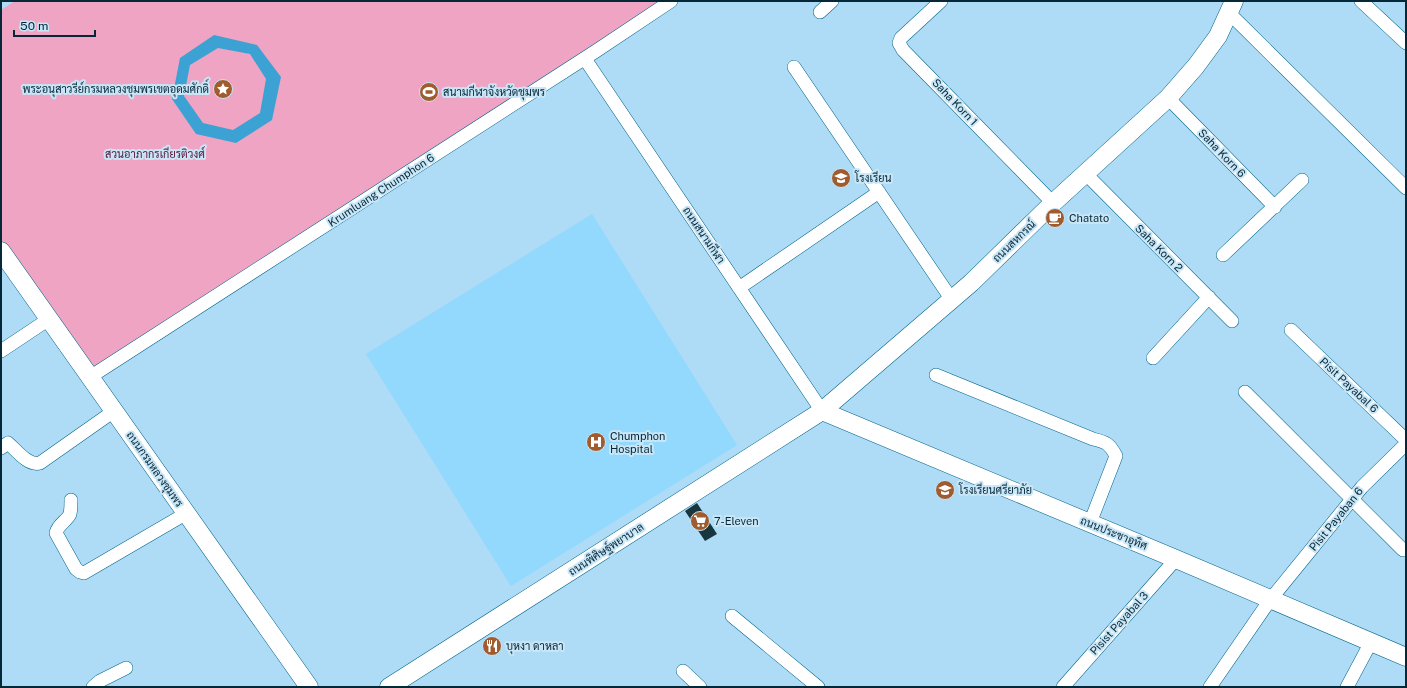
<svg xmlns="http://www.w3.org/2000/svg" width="1407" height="688" font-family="'Public Sans',Sarabun,sans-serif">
	<rect width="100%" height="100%" fill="#aedbf5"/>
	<!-- built -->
	<path fill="#93d8fd" d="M592,214l145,231 -226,141 -145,-232z"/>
	<!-- green -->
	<path fill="#efa4c3" d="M15,1h654l-579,376 -89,-126v-241z"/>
	<!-- water -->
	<path fill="#3ba2d3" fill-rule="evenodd" d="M214,35l43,10 24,32 -9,43 -36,23 -40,-9 -24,-35 8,-41zM218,48l32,6 16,25 -6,34 -27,17 -30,-7 -19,-27 6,-31z"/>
	<!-- building -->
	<path fill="#17363d" d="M697,503l20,31 -12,7 -20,-30z"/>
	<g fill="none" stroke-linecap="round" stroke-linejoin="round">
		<!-- street casing -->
		<g stroke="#01648a" stroke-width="14">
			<path id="street" d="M941,1l-40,37 -2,5 4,7 150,153
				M1361,1l45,42
				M820,12l12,-11
				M1229,13l177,175
				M585,59l237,352
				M794,67l158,233
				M1168,98l107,109
				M1086,174l146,147
				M1223,255l79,-75
				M739,288l140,-96
				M1291,330l115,110
				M1,351l48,-32
				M1153,358l56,-61
				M936,375l157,64c13,3 17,5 23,17l-26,67
				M90,377l506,-326 75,-50
				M1245,392l158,158
				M1,448l7,-5c9,8 20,23 32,20l74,-52
				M71,500c0,5 0,10 -1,14 -3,7 -12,10 -14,19l20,36 4,3 4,1 103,-60
				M732,616l86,71
				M683,671l17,16
				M93,687l7,-6 26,-13
				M1063,687l113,-128
				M1210,687l60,-87 92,-113 44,-43
				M1347,687l24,-45"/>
		</g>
		<!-- secondary casing -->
		<g stroke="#01648a" stroke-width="19">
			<path id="secondary" d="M1,251l308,436
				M822,411l354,148 230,98
				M389,687l433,-276 149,-128 82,-80 115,-105 28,-32 22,-30 16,-35"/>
		</g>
		<!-- street -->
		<use href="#street" stroke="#fff" stroke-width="13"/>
		<!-- secondary -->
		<use href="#secondary" stroke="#fff" stroke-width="18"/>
	</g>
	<!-- icons -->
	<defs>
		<g id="sight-disc" transform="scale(1)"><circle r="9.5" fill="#a05c2e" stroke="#c9e6f7"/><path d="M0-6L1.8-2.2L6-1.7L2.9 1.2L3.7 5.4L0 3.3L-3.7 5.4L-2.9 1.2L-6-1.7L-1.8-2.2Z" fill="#fff"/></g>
		<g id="stadium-disc" transform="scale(1)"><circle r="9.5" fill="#a05c2e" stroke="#c9e6f7"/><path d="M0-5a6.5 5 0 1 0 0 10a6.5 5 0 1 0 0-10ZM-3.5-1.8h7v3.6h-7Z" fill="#fff"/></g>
		<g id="school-disc" transform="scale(1)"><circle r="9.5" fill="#a05c2e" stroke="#c9e6f7"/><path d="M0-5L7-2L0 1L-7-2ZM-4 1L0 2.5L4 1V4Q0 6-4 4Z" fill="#fff"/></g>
		<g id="cafe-disc" transform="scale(1)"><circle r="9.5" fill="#a05c2e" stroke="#c9e6f7"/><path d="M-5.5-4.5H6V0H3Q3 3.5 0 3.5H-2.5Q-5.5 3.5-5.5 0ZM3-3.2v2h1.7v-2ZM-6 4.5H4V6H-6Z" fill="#fff"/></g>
		<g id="hospital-disc" transform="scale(1)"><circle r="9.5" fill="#a05c2e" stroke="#c9e6f7"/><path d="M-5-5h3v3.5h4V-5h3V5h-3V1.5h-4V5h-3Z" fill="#fff"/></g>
		<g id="supermarket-disc" transform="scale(1)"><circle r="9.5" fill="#a05c2e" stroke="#c9e6f7"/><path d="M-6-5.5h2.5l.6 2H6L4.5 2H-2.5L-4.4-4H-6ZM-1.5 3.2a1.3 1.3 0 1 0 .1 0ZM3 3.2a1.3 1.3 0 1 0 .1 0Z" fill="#fff"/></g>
		<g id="restaurant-disc" transform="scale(1)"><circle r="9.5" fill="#a05c2e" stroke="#c9e6f7"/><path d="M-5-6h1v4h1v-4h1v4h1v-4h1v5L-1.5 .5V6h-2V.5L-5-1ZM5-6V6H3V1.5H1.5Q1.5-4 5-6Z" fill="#fff"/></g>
	</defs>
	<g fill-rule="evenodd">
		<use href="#sight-disc" x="223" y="89"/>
		<use href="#stadium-disc" x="429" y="92"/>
		<use href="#school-disc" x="841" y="178"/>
		<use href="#cafe-disc" x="1055" y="218"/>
		<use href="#hospital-disc" x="596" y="442"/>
		<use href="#school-disc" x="945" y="490"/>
		<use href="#supermarket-disc" x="700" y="521"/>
		<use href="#restaurant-disc" x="492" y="646"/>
	</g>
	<g text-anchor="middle" stroke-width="4" stroke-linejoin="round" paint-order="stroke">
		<!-- poi labels -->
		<g font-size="11" fill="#052838" stroke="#c9e6f7" text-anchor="start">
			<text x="209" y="93" text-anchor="end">พระอนุสาวรีย์กรมหลวงชุมพรเขตอุดมศักดิ์</text>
			<text x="443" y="96">สนามกีฬาจังหวัดชุมพร</text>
			<text x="855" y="182">โรงเรียน</text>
			<text x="1069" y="222">Chatato</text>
			<text x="610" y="440">Chumphon<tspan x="610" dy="13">Hospital</tspan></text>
			<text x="959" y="494">โรงเรียนศรียาภัย</text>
			<text x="714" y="525">7-Eleven</text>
			<text x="506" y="650">บุหงา ดาหลา</text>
		</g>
		<!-- street labels -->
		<g font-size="11" fill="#052838" stroke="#c9e6f7">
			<text transform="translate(955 102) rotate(46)" y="4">Saha Korn 1</text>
			<text transform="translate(1222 153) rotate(46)" y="4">Saha Korn 6</text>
			<text transform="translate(381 190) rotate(-33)" y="4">Krumluang Chumphon 6</text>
			<text transform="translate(704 235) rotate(56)" y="4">ถนนสนามกีฬา</text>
			<text transform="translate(1014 241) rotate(-44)" y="4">ถนนสหกรณ์</text>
			<text transform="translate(1159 248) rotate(45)" y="4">Saha Korn 2</text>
			<text transform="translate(1349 385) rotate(43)" y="4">Pisit Payabal 6</text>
			<text transform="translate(155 469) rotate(55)" y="4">ถนนกรมหลวงชุมพร</text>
			<text transform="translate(1336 519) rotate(-51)" y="4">Pisit Payaban 6</text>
			<text transform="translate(1114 533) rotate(22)" y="4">ถนนประชาอุทิศ</text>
			<text transform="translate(606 549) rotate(-33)" y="4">ถนนพิศิษฐ์พยาบาล</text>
			<text transform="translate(1119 623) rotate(-48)" y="4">Pisist Payabal 3</text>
		</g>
		<!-- park labels -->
		<g font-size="11" fill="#591438" stroke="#c9e6f7">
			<text x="155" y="158">สวนอาภากรเกียรติวงศ์</text>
		</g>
	</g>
	<!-- border -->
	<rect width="1407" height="688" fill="none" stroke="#052838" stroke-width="4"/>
	<!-- scale -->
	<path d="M14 30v6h81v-6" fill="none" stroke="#052838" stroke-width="2"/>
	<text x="20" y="30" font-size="12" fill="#052838" stroke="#c9e6f7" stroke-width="3" paint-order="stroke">50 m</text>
</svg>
